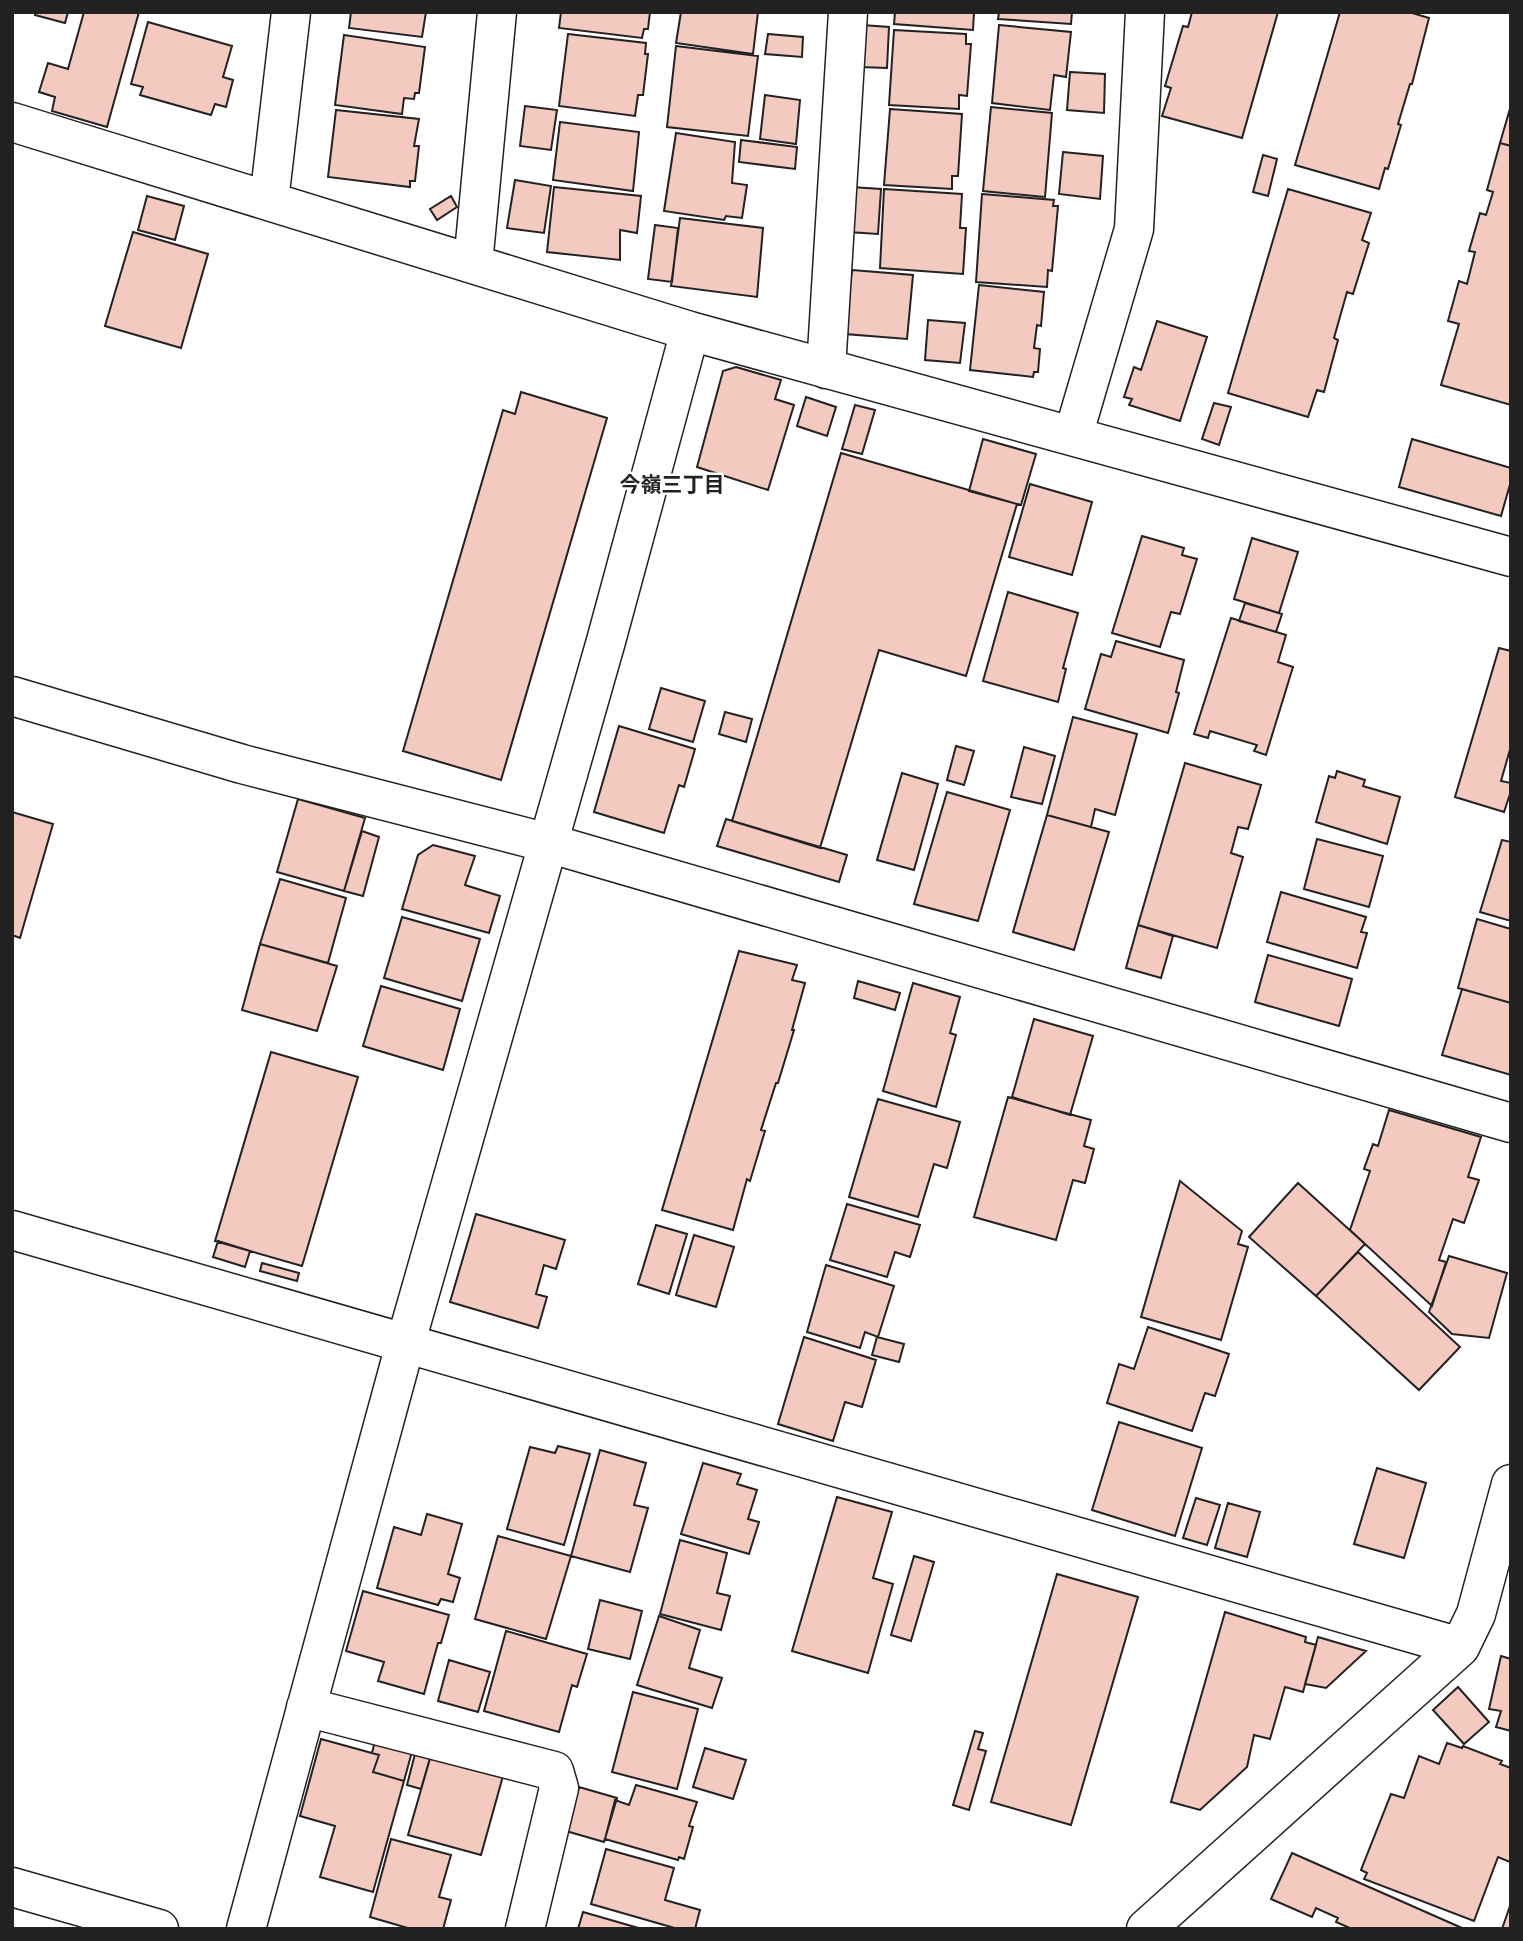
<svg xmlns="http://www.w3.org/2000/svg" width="1523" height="1941" font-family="'DejaVu Sans','Noto Sans JP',sans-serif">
	<rect width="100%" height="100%" fill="#fff"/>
	<!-- building -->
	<path fill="#f3c9c0" stroke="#222" stroke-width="2" d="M36,12h32l-3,11 -30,-8z
		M84,12h55l-32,115 -55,-16 3,-14 -16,-5 9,-29 20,6z
		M351,12h75l-4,25 -73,-9z
		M561,12h89l-2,17h-4l-2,9 -83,-10z
		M681,12h77l-5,42 -77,-11z
		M895,12h79l-1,18 -79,-6z
		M999,12h73l-1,12 -73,-5z
		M1192,12h86l-36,126 -80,-22 9,-28 -6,-2 18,-60 5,1z
		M1340,12h69l20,6 -17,66h-2l-12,40 3,1 -13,44 -3,-1 -6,21 -84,-24z
		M148,22l84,24 -9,31 10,3 -7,27 -11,-3 -4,11 -71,-20 3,-8 -12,-3z
		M862,25l27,2 -2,41 -27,-1z
		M999,25l72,7 -5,45 -12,-2 -4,35 -58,-7z
		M894,30l72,4v10h5l-4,52 -8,-1v14l-70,-4z
		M568,34l78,9 -1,11h3l-5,41h-5l-3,21 -76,-10z
		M768,34l35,3 -1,20 -37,-3z
		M344,35l81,12 -6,46h-4l-1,6 -10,-1 -2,16 -67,-9z
		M676,46l82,10 -10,80 -81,-9z
		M1070,72l35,2 -1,39 -37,-3z
		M765,95l35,5 -4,44 -36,-5z
		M1511,105v41l-11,-3z
		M525,106l32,4 -6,40 -31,-4z
		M991,107l61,6 -7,84 -62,-6z
		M890,109l72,5 -4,62h-6v13l-68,-4z
		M336,110l83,9 -5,27h5l-4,35h-5v6l-82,-10z
		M560,122l79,10 -6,59 -80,-11z
		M676,133l59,9 -3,41 15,2 -5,33 -16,-2 -2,4 -60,-9z
		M741,140l56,7 -2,22 -56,-7z
		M1500,143l11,3v259l-70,-20 18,-61 -11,-3 11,-40 8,3 8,-32 -6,-1 11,-38 6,2 7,-23 -6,-2z
		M1063,152l40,4 -3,43 -41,-5z
		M1263,155l14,4 -9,37 -15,-4z
		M515,180l36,6 -7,47 -37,-5z
		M554,187l87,9 -4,37 -17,-3v30l-73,-8z
		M851,187l30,2 -3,45 -30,-2z
		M884,189l78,5 -2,34h6l-3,46 -83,-6z
		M1288,189l83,24 -9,27 7,3 -16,51 -6,-2 -13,46 4,2 -14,52 -7,-2 -9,27 -80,-24z
		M982,194l72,6 -1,6h5l-6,65 -4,-1 -1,17 -71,-5z
		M147,196l37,10 -9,34 -37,-10z
		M451,196l6,11 -20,13 -7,-11z
		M680,218l83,10 -6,69 -86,-11z
		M655,225l23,3 -6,54 -24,-3z
		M133,232l75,22 -27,94 -76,-22z
		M852,270l61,5 -6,64 -62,-5z
		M979,285l65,7 -3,34 -4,-1 -3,23 6,1 -2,23h-4l-1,5 -63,-7z
		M928,320l37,3 -5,40 -35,-3z
		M1157,321l50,16 -27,84 -51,-16 3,-6 -8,-2 10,-30 7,3z
		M736,367l45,13 -6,19 19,6 -26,85 -71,-23 26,-96z
		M521,392l86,26 -106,362 -98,-29 100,-341 12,4z
		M806,397l30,10 -9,29 -30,-10z
		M1214,403l17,4 -12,38 -17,-6z
		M855,405l20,5 -13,44 -20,-5z
		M983,439l53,15 -15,51 -52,-14z
		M1412,439l99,29v13l-10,35 -102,-29z
		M841,453l176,51 -51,172 -87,-26 -59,198 -88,-27z
		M1030,484l62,18 -20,73 -63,-18z
		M1142,536l42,12 -2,7 15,4 -17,55 -9,-2 -11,35 -48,-14z
		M1252,538l46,14 -19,61 -45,-14z
		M1008,592l70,21 -15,55 3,1 -8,33 -75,-21z
		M1245,603l37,11 -6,18 -37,-11z
		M1231,618l55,17 -8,27 15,5 -27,88 -12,-4 3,-6 -47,-14 -2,7 -14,-4z
		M1116,641l68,19 -8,32 3,1 -11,40 -83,-24 16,-55 10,3z
		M1499,648l12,3v95l-10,35 10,2v8l-7,21 -49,-15z
		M661,688l44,13 -12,41 -44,-13z
		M725,712l27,7 -6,23 -27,-8z
		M1073,717l64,17 -22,81 -20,-6 -4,18 -44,-12z
		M619,726l76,23 -11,38 -5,-2 -15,48 -70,-21z
		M956,746l18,5 -10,34 -17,-5z
		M1024,747l31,9 -13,48 -31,-7z
		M1185,763l76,22 -13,44 -10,-2 -7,26 12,4 -26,91 -79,-23z
		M1337,771l28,9 -2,6 37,11 -13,47 -71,-22 13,-46 6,2z
		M902,773l36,11 -24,86 -37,-10z
		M947,792l63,18 -32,111 -64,-17z
		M298,799l67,19 -21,73 -67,-19z
		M12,812l41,12 -33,114 -8,-3z
		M1047,815l62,17 -35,118 -61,-18z
		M726,819l121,36 -8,27 -122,-36z
		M362,831l17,6 -16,59 -19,-5z
		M1317,839l66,17 -14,51 -65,-18z
		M1502,840l9,2v79l-31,-9z
		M433,845l42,11 -10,29 35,11 -11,37 -87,-24 16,-54z
		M280,879l66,19 -18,65 -68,-19z
		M1281,892l85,25 -5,15 6,1 -10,35 -90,-26z
		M402,917l78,22 -18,62 -78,-23z
		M1477,919l34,10v74l-53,-15z
		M1138,925l35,11 -12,42 -35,-10z
		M260,944l77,22 -20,65 -75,-21z
		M739,951l58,14 -5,15 13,3 -13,47h2l-16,53h-2l-15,47 4,1 -15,50 -3,-2 -14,51 -71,-20z
		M1268,955l84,24 -13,47 -84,-24z
		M858,981l42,12 -5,17 -41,-12z
		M913,983l47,14 -10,36 6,2 -20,72 -53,-16z
		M381,986l79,23 -17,61 -80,-24z
		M1462,989l49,14v72l-69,-20z
		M1034,1019l59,17 -23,79 -58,-18z
		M271,1052l87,25 -56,189 -87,-25z
		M1008,1097l83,23 -7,26 10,3 -9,34 -12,-3 -17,60 -82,-23z
		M878,1099l82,23 -13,46 -13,-4 -16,53 -69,-20z
		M1389,1110l92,27 -13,40 11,3 -15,43 -11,-4 -14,41 7,2 -14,44 -82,-76 20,-59 -6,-2 9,-25 5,2z
		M1180,1181l62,50 -4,13 10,3 -27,93 -80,-23z
		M1298,1183l67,61 -49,52 -67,-59z
		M847,1204l73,21 -10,32 -15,-5 -8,25 -57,-17z
		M476,1214l89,26 -9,29 -12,-4 -8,29 11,3 -9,31 -88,-26z
		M656,1225l31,9 -18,60 -31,-10z
		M694,1235l40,12 -18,60 -40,-12z
		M218,1241l32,10 -5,16 -32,-10z
		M1358,1252l102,95 -41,43 -103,-94z
		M1449,1256l58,17 -18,65 -37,-4 -23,-22z
		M262,1263l37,10 -2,8 -37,-10z
		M826,1265l68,21 -16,51 -13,-5 -5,16 -53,-16z
		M1148,1327l81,27 -14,42 -10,-3 -13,38 -85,-28 12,-39 15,5z
		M804,1337l72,23 -14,47 -17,-5 -12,39 -55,-17z
		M877,1337l27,7 -5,18 -27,-7z
		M1119,1422l83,26 -27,88 -83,-26z
		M558,1446l32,8 -26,91 -57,-16 23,-82 25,6z
		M600,1450l46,13 -12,42 14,3 -18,64 -59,-16z
		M703,1463l38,11 -4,10 20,6 -9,29 11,3 -10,32 -68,-20z
		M1377,1468l49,15 -22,75 -50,-14z
		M837,1497l55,15 -19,66 20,6 -25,89 -76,-22z
		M1196,1498l24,7 -13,40 -24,-7z
		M1228,1503l32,9 -13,45 -32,-9z
		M427,1514l35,10 -14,50 12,4 -7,24 -12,-3 -3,6 -61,-17 17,-61 27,8z
		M498,1536l73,20 -25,83 -71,-20z
		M680,1540l47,13 -10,40 13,3 -9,34 -61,-16z
		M914,1556l20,6 -23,79 -20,-6z
		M1057,1574l81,23 -67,228 -80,-23z
		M363,1591l86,24 -8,28h-3l-14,51 -46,-13 6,-19 -38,-11z
		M600,1600l42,11 -12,48 -42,-10z
		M1225,1612l81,25 -1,5 11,3 -13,47 -18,-5 -15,52 -16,-4 -7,32 -47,43 -29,-8z
		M659,1616l41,14 -11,38 33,10 -10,30 -75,-23z
		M506,1631l81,23 -10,33 -5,-2 -13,47 -75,-21z
		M1318,1637l48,14 -40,37 -21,-4z
		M1501,1656l10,3v72l-15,-4 5,-16 -12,-2z
		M449,1660l41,12 -12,40 -40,-11z
		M1458,1687l31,35 -25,22 -31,-34z
		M633,1692l65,17 -21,80 -65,-17z
		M975,1731l8,2 -5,16 8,2 -17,59 -16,-5z
		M376,1737l37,11 -9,33 -31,-9 6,-17 -7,-2z
		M321,1739l58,16 -6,17 31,9 -31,111 -53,-15 15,-51 -35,-10z
		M1447,1743l15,5 1,-2 39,15 -2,3 11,4v92l-1,2 -12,-5 -24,64 -110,-42 3,-6 -6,-3 30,-76 13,4 15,-42 20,8z
		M705,1748l41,12 -13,39 -40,-12z
		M415,1754l15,4 -9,31 -14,-4z
		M431,1755l72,21 -22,79 -73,-20z
		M636,1785l61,17 -8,24 4,1 -9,32 -5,-2 -1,3 -73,-21 10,-39 14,5z
		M579,1787l38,11 -13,44 -38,-11z
		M391,1839l60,16 -12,42 12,3 -8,29h-32l-41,-12z
		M606,1849l68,19 -9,32 35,10 -5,19h-17l-87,-25z
		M1292,1853l170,75v1h-110l-16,-7 2,-4 -22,-10 -4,9 -41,-18z
		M1511,1903v26h-9z
		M583,1912l59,17h-64z"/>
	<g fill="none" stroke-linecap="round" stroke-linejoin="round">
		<!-- minor casing -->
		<g stroke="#222" stroke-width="41">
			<path id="minor" d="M12,122l678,209 821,226
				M269,201l22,-189
				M473,264l24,-252
				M826,369l22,-357
				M1073,436l61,-207 11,-217
				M12,696l230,68 306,79 963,280
				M12,1230l1448,417
				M306,1707l248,64 5,17 -34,141
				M246,1929l159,-584 201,-704 84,-310
				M1146,1929l314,-282 16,-33 35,-130"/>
		</g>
		<!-- major casing -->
		<g stroke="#222" stroke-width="41">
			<path id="major" d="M12,1887l147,42"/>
		</g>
		<!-- minor -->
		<use href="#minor" stroke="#fff" stroke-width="38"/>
		<!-- major -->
		<use href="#major" stroke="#fff" stroke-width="38"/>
	</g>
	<g text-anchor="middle" stroke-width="5" stroke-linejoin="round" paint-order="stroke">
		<!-- neighbourhood labels -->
		<g font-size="21" font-weight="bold" fill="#222" stroke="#fff">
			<text x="672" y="492">今嶺三丁目</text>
		</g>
	</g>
	<!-- border -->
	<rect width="1523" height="1941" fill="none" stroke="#222222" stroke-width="28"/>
</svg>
